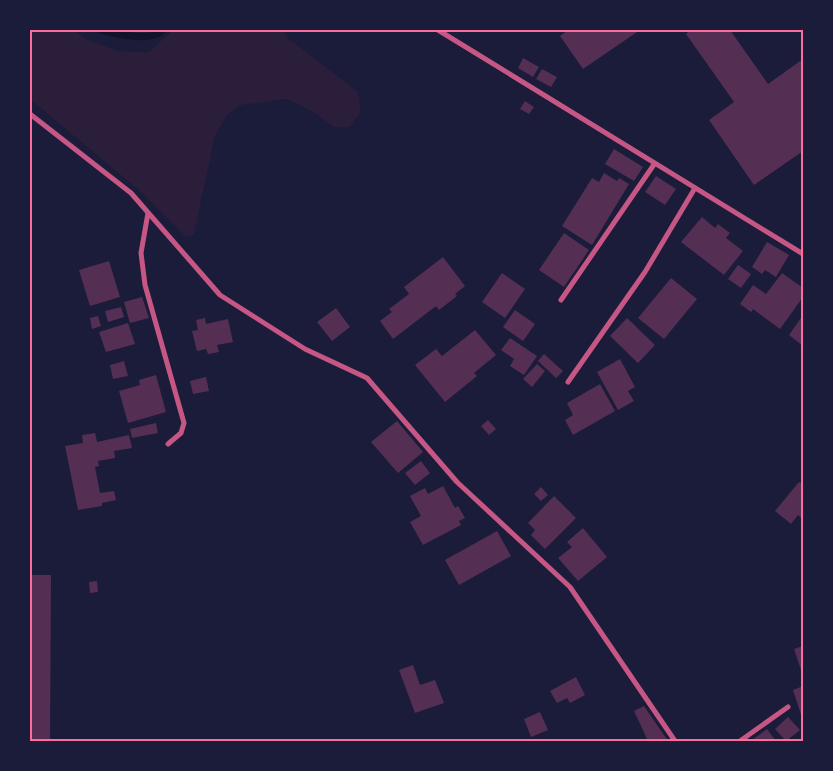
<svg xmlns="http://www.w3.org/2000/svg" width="833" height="771" font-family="Lato,sans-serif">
	<rect width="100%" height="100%" fill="#1b1b3a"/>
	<!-- green -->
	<path fill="#2a1e3b" d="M30,30h44l13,10 32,11 30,1 24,-22h110l5,8 70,54 3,20 -12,15h-15l-22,-16 -25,-12 -46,6 -14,10 -12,21 -21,98 -8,3 -46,-46 -110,-92z"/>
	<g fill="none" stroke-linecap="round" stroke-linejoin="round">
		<!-- stream -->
		<path stroke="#12122b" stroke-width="7" d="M101,30c15,4 51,13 62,0"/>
	</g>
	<!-- building -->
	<path fill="#542f53" d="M568,30h72l-57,39 -23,-33z
		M689,30h41l38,54 35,-25v92l-49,34 -45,-65 25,-18 -48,-68 3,-3z
		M523,58l16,9 -6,10 -15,-9z
		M542,69l15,8 -6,10 -15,-8z
		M525,101l9,6 -5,7 -9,-5z
		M614,149l29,18 -9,14 -29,-17z
		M604,173l13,8 2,-3 10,6 -37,61 -30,-19 30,-48 7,4z
		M656,176l20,13 -11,16 -20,-13z
		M702,217l13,11 3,-4 12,9 -4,5 17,13 -19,24 -43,-33z
		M564,233l25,17 -25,37 -25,-17z
		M767,242l22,13 -13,22 -11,-7 -3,4 -10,-7z
		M443,257l22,29 -10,8 2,2 -18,14 -3,-4 -43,33 -13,-18 12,-9 -3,-3 20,-15 -5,-7z
		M109,261l11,36 -30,9 -11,-36z
		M738,265l13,9 -10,14 -13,-9z
		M502,273l23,16 -20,29 -23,-16z
		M782,273l21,15v9l-23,32 -27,-20 -2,3 -11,-8 13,-19 13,9z
		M671,278l26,21 -33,40 -26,-21z
		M142,297l7,21 -19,5 -6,-21z
		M121,307l3,10 -16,5 -3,-11z
		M336,308l14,19 -18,14 -15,-19z
		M515,310l20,14 -12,17 -20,-14z
		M803,315v31l-14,-11z
		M98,316l3,10 -9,3 -2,-11z
		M205,318l1,6 22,-5 5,23 -16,3 2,7 -11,2 -2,-5 -9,2 -5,-20 6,-1 -2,-10z
		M627,318l28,27 -17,18 -28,-27z
		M128,323l7,21 -29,8 -7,-20z
		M475,330l21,25 -22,18 3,3 -32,26 -30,-37 21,-16 6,7z
		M510,338l27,18 -13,19 -14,-9 4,-7 -13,-9z
		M544,354l19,17 -7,7 -18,-17z
		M620,359l15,28 -7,4 6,10 -16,9 -21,-38z
		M124,361l4,15 -15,3 -3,-14z
		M537,364l8,7 -13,16 -9,-8z
		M156,375l10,37 -38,11 -9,-32 21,-6 -1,-5z
		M206,377l3,14 -16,3 -3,-13z
		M600,384l15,27 -42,24 -8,-15 8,-5 -6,-12z
		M488,420l8,9 -7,6 -8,-9z
		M397,421l26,31 -25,21 -27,-31z
		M156,423l2,10 -26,5 -2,-9z
		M95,433l2,9 32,-7 3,13 -18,3 1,7 -17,3 1,5 -4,1 5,26 14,-2 2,9 -14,3v3l-24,4 -13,-64 18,-3 -1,-8z
		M421,461l9,12 -15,12 -10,-12z
		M799,482l4,3v34l-5,-4 -7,9 -16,-13z
		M443,486l12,22 3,-2 7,12 -6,3 2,4 -38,20 -13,-23 11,-6 -11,-20 15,-8 3,6z
		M541,487l7,8 -7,6 -7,-7z
		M554,496l22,22 -31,31 -14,-14 4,-5 -7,-7z
		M583,528l24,29 -29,24 -20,-23 14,-11 -5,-5z
		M497,531l14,25 -52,29 -14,-25z
		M30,575h21l-1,166h-20z
		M97,581l1,11 -8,1 -1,-11z
		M803,646v30l-9,-27z
		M413,665l7,20 15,-5 9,23 -29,10 -16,-43z
		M576,677l9,18 -15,8 -3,-5 -10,5 -7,-12z
		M803,686v35l-10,-31z
		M644,706l24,35h-20l-14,-30z
		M540,712l8,18 -17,7 -7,-18z
		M788,717l12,13 -14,11 -11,-12z
		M767,729l9,12h-25z"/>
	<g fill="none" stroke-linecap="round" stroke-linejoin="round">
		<!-- minor -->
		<path stroke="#c65784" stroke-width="5" d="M438,30l365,224
			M30,114l101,79 89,102 85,54 62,29 90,104 113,105 105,154
			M148,213l-7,40 4,32 39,138 -3,10 -13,11
			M561,300l94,-137
			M568,382l77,-110 50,-84
			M740,741l48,-34"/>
	</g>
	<!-- border -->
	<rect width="833" height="771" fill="none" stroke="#1b1b3a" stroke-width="62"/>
	<rect x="31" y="31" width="771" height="709" fill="none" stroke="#ff6b9d" stroke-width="2"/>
</svg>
